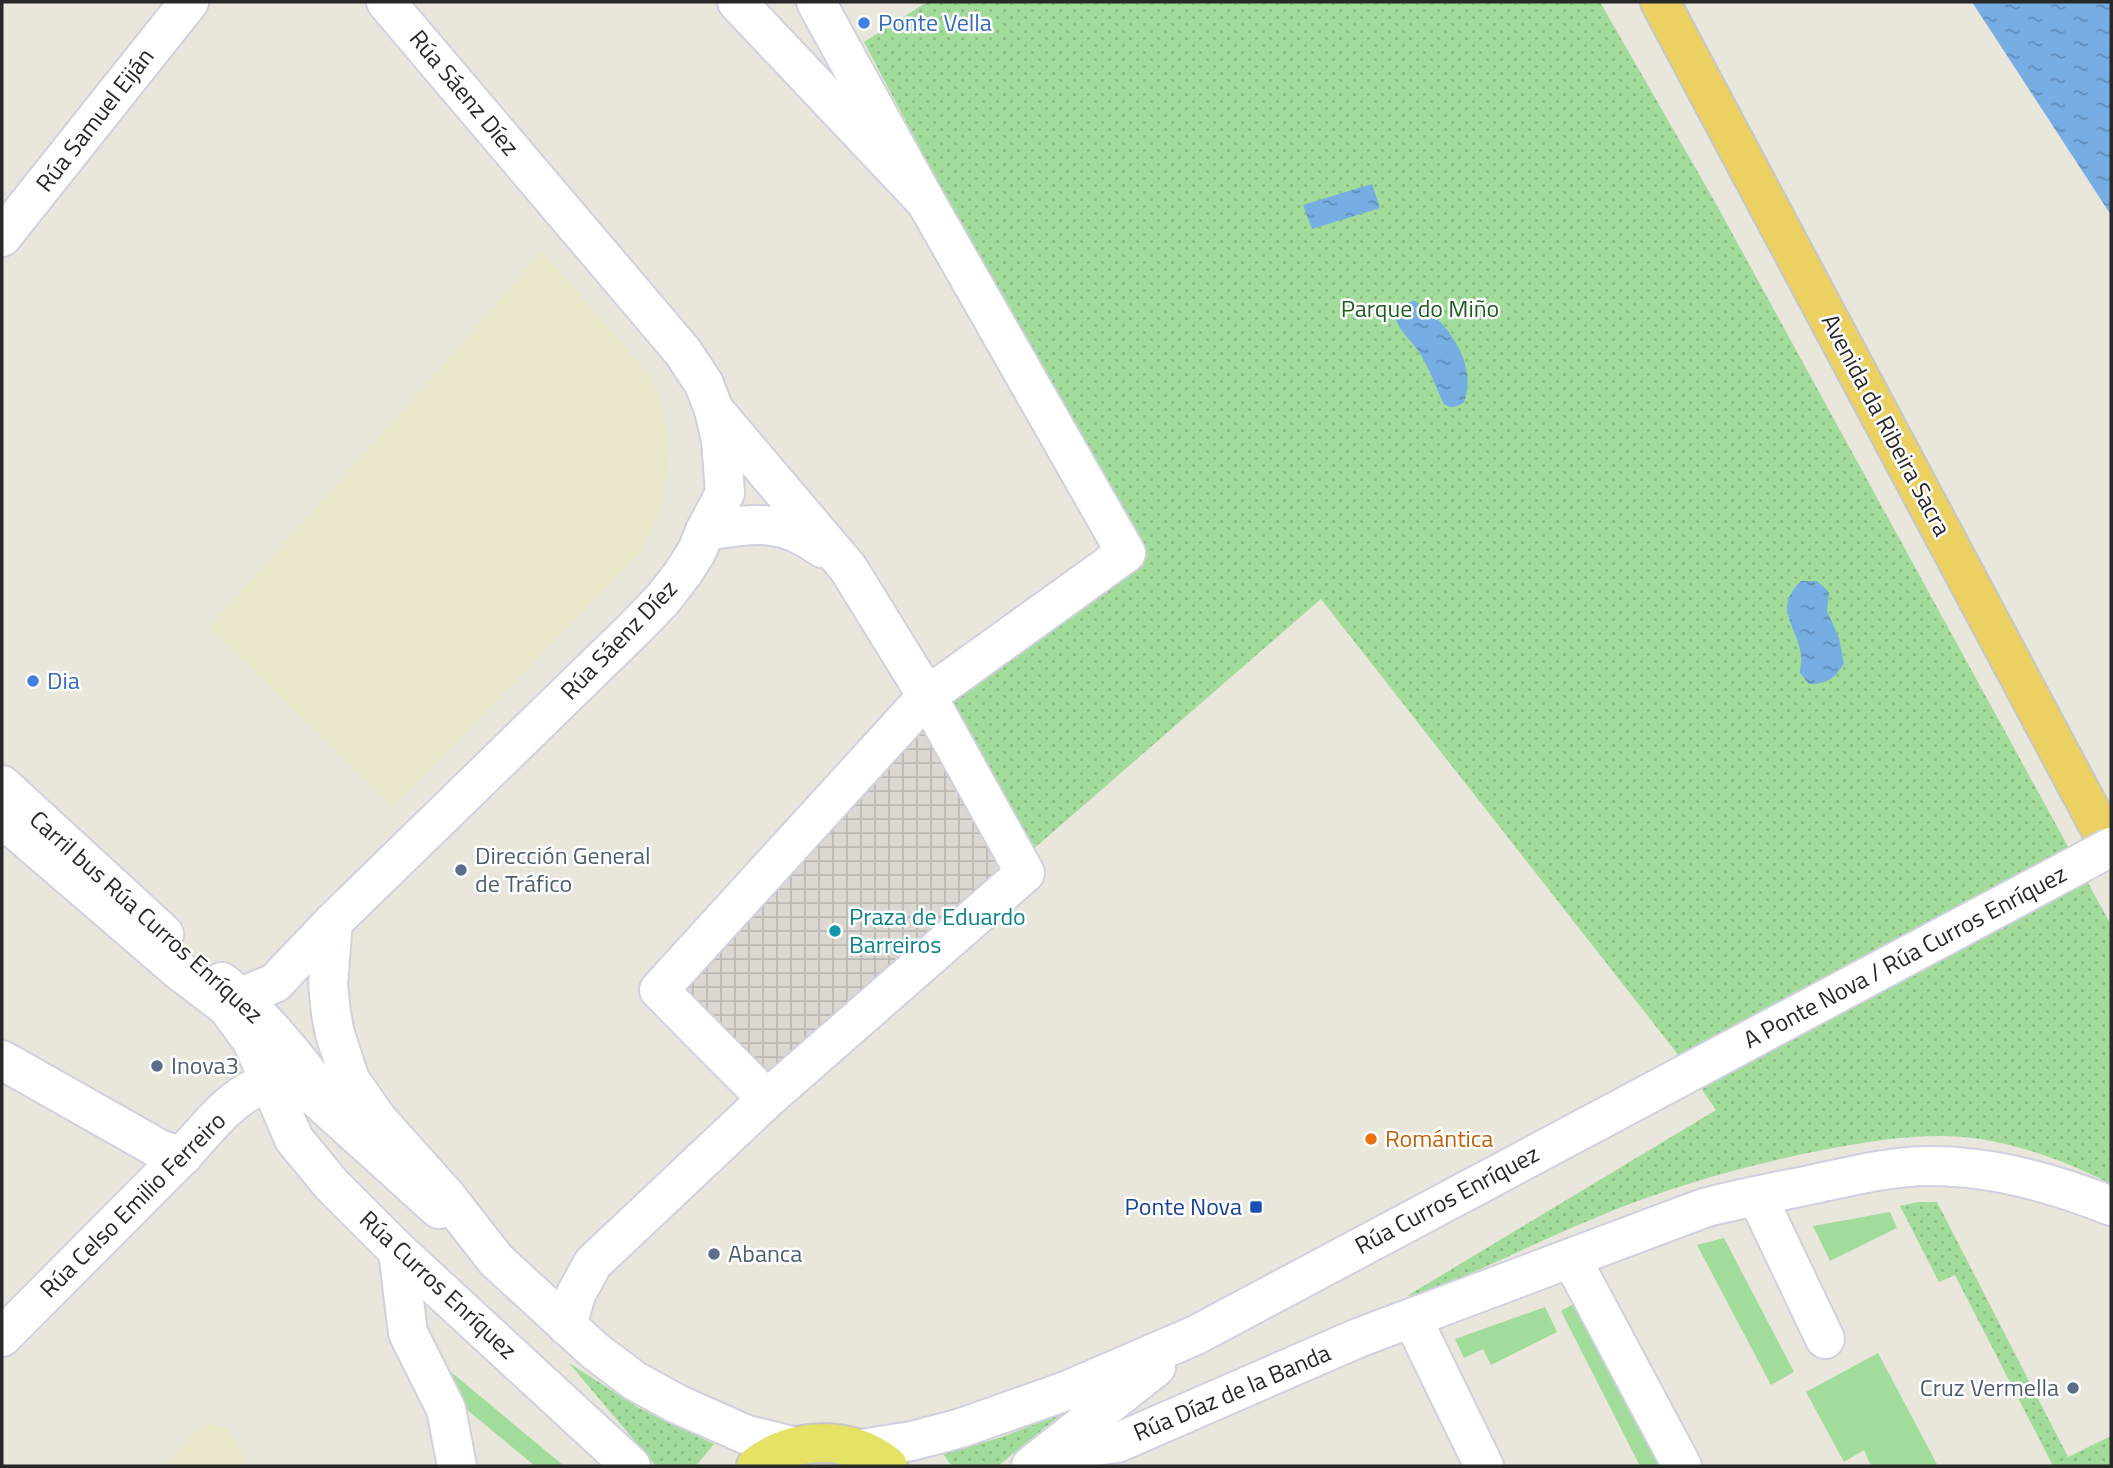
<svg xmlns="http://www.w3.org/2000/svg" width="2113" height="1468" font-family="'Titillium Web',sans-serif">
	<defs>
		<pattern id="grass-dots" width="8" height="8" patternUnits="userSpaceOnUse" patternTransform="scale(1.75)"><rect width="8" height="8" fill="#a2dc9b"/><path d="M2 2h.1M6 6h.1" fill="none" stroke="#8cbd86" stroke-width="1.8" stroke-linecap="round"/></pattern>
		<pattern id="plaza-grid" width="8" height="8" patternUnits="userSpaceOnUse" patternTransform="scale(1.75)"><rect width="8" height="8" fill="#dad8d1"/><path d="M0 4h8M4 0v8" fill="none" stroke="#bbb9b3"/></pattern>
		<pattern id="water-ripples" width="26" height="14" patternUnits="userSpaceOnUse" patternTransform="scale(1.75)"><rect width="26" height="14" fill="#76ade3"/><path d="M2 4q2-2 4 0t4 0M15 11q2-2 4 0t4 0" fill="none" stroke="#618db8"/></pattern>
	</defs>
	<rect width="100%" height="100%" fill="#e9e6db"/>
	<!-- education -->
	<path fill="#eae7cb" d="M542,251l104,120 7,12 12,34 1,12 2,40 -7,37 -7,19 -15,29 -246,253 -184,-180 213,-238z
		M204,1423l23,5 22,38h-86z"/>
	<!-- grass -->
	<path fill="url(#grass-dots)" d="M927,2h673l115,200 396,723v259c-44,-22 -80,-36 -130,-45 -51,-8 -107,1 -158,11 -71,14 -141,33 -209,60 -64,26 -126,56 -189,84l-18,2 309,-186 -40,-58 -355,-453 -298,259 -85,-159 195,-147 -269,-510z
		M1918,1202h19l131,255 43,-21v30h-58l-98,-191 -16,7 -39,-76z
		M569,1363l70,45 75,36 -18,22h-40z
		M1063,1413l-65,53h-46l-9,-12 59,-17z"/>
	<!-- garden -->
	<path fill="#a2dc9b" d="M1890,1212l7,16 -67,33 -17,-35z
		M1724,1238l70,134 -23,13 -74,-140z
		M1575,1303l86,163h-21l-79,-155z
		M1545,1307l12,25 -66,33 -8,-16 -19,9 -9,-19z
		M1878,1353l60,113h-67l-7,-16 -20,12 -38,-70z
		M433,1357l131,109h-29l-69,-57z"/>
	<!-- plaza -->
	<path fill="url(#plaza-grid)" d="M927,696l98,177 -258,226 -108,-109z"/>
	<!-- water -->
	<path fill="url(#water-ripples)" d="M1972,2h139v213z
		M1372,184l8,24 -68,21 -9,-24z
		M1415,301c31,19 64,63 49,101 -7,5 -13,7 -20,2 -9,-18 -15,-38 -27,-55 -6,-9 -21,-21 -21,-32 -1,-12 9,-14 19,-16z
		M1801,581h16l12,11 -2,19 12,27 5,25c-9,15 -16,21 -35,21l-9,-11c0,-6 2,-12 1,-18 -4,-30 -29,-46 0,-74z"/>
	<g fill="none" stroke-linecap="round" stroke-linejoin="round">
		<!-- minor casing -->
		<g stroke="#d1d0e0" stroke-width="42">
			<path id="minor" d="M737,2l189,200 -110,-200
				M2,237l187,-235
				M705,531c47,-7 76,-14 117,17
				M2,785l162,149
				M222,982c35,28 81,81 105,119
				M2,1060l159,90 22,6
				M767,1099l-108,-109 268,-294 199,-143 -200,-351
				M1757,1196l68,143
				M398,1251l10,82 38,76 11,57
				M1571,1258l111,208
				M1412,1318l72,148
				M567,1326l9,-32 17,-31 174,-164 258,-226 -98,-177 -79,-128 -134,-158
				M2,1337c59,-59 118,-118 177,-178 24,-24 46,-58 79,-72 18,-7 40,0 56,9l125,113
				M1048,1453l69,-10 241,-105 346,-130c38,-10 77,-17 115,-25 36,-8 74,-17 111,-17 62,0 124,17 181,40"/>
		</g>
		<!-- tertiary casing -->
		<g stroke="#d1d0e0" stroke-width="42">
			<path id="tertiary" d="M2,818l179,154 46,35 25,34 42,98 37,45 67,67 233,215
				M333,922l-5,62 3,29 4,21 15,46 28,40 68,76 50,64 99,91 40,30 42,23 70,31 45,11
				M227,1007l14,-10 34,-14 58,-61 302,-294 28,-29 20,-26 14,-22 8,-20 20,-38 -4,-53 -7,-30 -10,-26 -21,-32 -297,-350"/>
		</g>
		<!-- secondary casing -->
		<g stroke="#d1d0e0" stroke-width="42">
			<path id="secondary" d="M861,1449l51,-8 49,-13 105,-37 130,-56 503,-268
				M1031,1466l125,-99"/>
		</g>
		<!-- primary casing -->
		<g stroke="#c7c7c7" stroke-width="42">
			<path id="primary" d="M756,1466c38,-30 94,-31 132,0"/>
		</g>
		<!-- trunk casing -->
		<g stroke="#c7c7c7" stroke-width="42">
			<path id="trunk" d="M1660,2l451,847"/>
		</g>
		<!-- minor -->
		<use href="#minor" stroke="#fff" stroke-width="38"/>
		<!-- tertiary -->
		<use href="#tertiary" stroke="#fff" stroke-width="38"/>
		<!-- secondary -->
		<use href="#secondary" stroke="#fff" stroke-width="38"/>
		<!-- primary -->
		<use href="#primary" stroke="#e4e365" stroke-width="38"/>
		<!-- trunk -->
		<use href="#trunk" stroke="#ead162" stroke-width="38"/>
		<!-- secondary-bridge casing -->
		<g stroke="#d1d0e0" stroke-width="42" stroke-linecap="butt">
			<path id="secondary-bridge" d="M1699,1067l412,-220"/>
		</g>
		<!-- secondary-bridge -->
		<use href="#secondary-bridge" stroke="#fff" stroke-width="38"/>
	</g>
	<!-- markers -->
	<g fill="#3f7fe0" stroke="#fff" stroke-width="2.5">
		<circle cx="864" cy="23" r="7"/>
		<circle cx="33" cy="681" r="7"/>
	</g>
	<g fill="#5c6f8a" stroke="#fff" stroke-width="2.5">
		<circle cx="461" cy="870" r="7"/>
		<circle cx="157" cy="1066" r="7"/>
		<circle cx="714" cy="1254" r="7"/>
		<circle cx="2073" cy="1388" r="7"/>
	</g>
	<circle fill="#0f9aa8" stroke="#fff" stroke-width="2.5" cx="835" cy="931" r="7"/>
	<circle fill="#e8710a" stroke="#fff" stroke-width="2.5" cx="1371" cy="1139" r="7"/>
	<rect fill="#1a4fb4" stroke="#fff" stroke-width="2.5" x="1249" y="1200" width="14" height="14" rx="3.5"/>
	<g text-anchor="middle" stroke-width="5" stroke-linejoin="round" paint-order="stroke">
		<!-- shop labels -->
		<g font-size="24" fill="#366cbe" stroke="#fff" text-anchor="start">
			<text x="878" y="31">Ponte Vella</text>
			<text x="47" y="689">Dia</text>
		</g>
		<!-- street labels -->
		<g font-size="24" fill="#282828" stroke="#fff">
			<text transform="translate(464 93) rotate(50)" y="8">Rúa Sáenz Díez</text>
			<text transform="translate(95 120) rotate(-52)" y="8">Rúa Samuel Eiján</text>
			<text transform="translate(1886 425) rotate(62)" y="8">Avenida da Ribeira Sacra</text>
			<text transform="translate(619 640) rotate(-46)" y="8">Rúa Sáenz Díez</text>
			<text transform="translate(146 917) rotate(42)" y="8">Carril bus Rúa Curros Enríquez</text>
			<text transform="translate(1905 957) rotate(-28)" y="8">A Ponte Nova / Rúa Curros Enríquez</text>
			<text transform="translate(1447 1200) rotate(-28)" y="8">Rúa Curros Enríquez</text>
			<text transform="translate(133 1205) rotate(-45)" y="8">Rúa Celso Emilio Ferreiro</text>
			<text transform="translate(438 1285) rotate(43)" y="8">Rúa Curros Enríquez</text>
			<text transform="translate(1232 1393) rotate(-23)" y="8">Rúa Díaz de la Banda</text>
		</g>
		<!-- park labels -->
		<g font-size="24" fill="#1f5d21" stroke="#fff">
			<text x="1420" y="317">Parque do Miño</text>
		</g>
		<!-- service labels -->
		<g font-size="24" fill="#4e5e75" stroke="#fff" text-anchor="start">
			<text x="475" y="864">Dirección General<tspan x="475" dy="28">de Tráfico</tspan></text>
			<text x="171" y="1074">Inova3</text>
			<text x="728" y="1262">Abanca</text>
			<text x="2059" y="1396" text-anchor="end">Cruz Vermella</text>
		</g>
		<!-- culture labels -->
		<g font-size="24" fill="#0d838f" stroke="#fff" text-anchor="start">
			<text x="849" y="925">Praza de Eduardo<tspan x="849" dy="28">Barreiros</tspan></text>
		</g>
		<!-- food labels -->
		<g font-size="24" fill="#c56008" stroke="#fff" text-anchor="start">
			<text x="1385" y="1147">Romántica</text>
		</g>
		<!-- transit labels -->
		<g font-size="24" fill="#164399" stroke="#fff" text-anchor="end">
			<text x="1242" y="1215">Ponte Nova</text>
		</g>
	</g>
	<!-- border -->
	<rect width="2113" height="1468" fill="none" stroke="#282828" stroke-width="7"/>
</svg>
